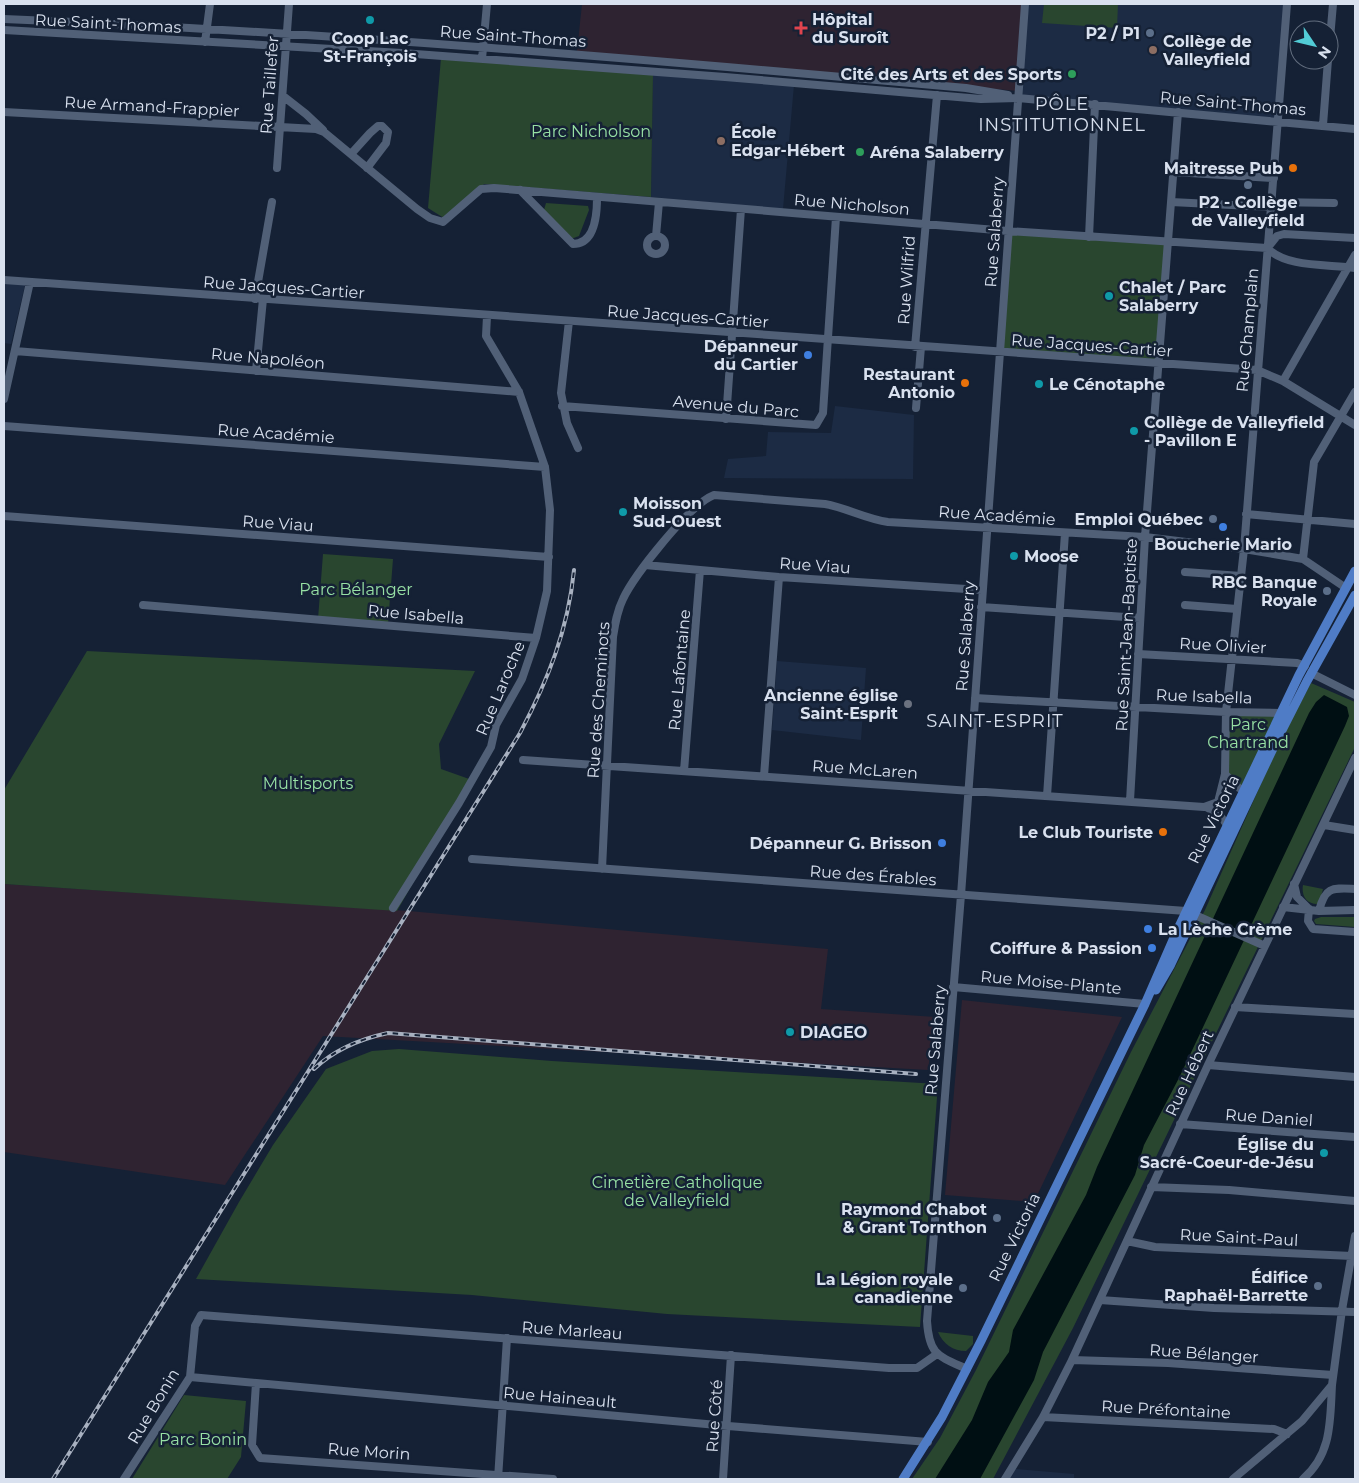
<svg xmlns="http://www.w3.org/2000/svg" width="1359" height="1483" font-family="Montserrat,sans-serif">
	<rect width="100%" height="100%" fill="#152135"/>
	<!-- built -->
	<path fill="#1c2b44" d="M1027,4h258l-9,114 -256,-23z
		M653,75l141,10 -11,124 -132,-12z
		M4,283l21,2 -14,59 -7,-1z
		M835,406l79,9 -1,64 -189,-1 4,-19 38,-3 2,-24 63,1z
		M777,661l89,7 -5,72 -89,-10z
		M1015,1469l59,5v5h-65z"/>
	<!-- industrial -->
	<path fill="#2f2331" d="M4,884l405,27 419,38 -7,60 114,8 -7,53 -605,-34 -98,149 -221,-33z
		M962,1000l160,17 -88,185 -89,-7z"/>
	<!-- medical -->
	<path fill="#2e2331" d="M582,4h443l-7,87 -441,-40z"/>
	<!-- green -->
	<path fill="#29462f" d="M1044,4h74l-1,24 -75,-5z
		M441,58l212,17 -2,122 -167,-13 -37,36 -19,-12z
		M546,203l42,3 1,4 -10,26 -8,3 -27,-29z
		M1008,231l160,11 -9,122 -160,-11z
		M323,554l70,5 -5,65 -70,-5z
		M87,651l388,20 -36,73 2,25 31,11 -75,131 -393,-27v-94z
		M1311,683l44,19v45l-282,581 -80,151h-81l28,-41 36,-68 155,-318 74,-142 75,-169z
		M1226,712h53l-35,79 -19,-17z
		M1303,885l20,4 -4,15c-12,1 -18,-8 -16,-19z
		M1321,917h34v10l-39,-3 -2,-3 1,-2z
		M399,1049l153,12 386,23 -18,243 -253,-13 -195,-19 -276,-16 43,-77 34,-57 53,-76 46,-18z
		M938,1332l35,4v8l-7,7c-13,0 -23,-7 -28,-19z
		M184,1395l62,6 -5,56 -14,22h-95z"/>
	<!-- water -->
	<path fill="#000f13" d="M1324,695l23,12 2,9 -4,10 -165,350 -36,69 -9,30 -92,177 -9,28 -54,99h-45l37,-59 16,-38 21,-30 4,-22 73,-135 11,-28 212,-454 7,-11z"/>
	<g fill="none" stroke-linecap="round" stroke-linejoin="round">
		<!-- minor -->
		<path stroke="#516077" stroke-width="8" d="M4,19c321,13 641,40 962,69l42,7
			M4,30l398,23 323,24 256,22 37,-1 337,31
			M205,42l5,-38
			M1329,50l4,-46
			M482,59l5,-55
			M283,96l23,18 17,16
			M4,112l312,17 8,3 93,77 13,9 13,4 38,-33 13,-1 514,43 259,17c19,20 62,16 88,20
			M1323,125l5,-65
			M351,154l19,-21 8,-7h4l6,6 -2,11 -19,25
			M277,168l12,-164
			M1173,172l101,6
			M520,190l53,54c22,0 24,-30 24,-46
			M1171,202l101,5
			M1272,202l62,1
			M656,236l3,-34
			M647 245a9 9 0 1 1 18 0a9 9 0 1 1-18 0Z
			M1089,237l6,-133
			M1269,246l8,-10 7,-2 71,4
			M4,280l1253,90 26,11 72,44
			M255,299l17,-97
			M569,321l-8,72 6,30 11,25
			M915,347l22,-252
			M15,351l504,41
			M256,371l7,-72
			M1283,381l72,-126
			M4,399l26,-117
			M562,406l254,19 7,-12 13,-196
			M916,408l5,-61
			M726,419l15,-210
			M4,426l541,41
			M1246,514l109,10
			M4,516l545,41
			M1303,559l11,-97 41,-70
			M645,565l134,12 203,13
			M1185,572l56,4
			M143,605l393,33
			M1185,605l52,4
			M981,607l159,11
			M1138,654l159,9 8,3
			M1311,673l44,22
			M975,698l251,14 56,1
			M523,760l681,47 14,-5 7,-28 1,-62 18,-163 43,-545
			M684,771l16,-201
			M1225,774l14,14 10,5
			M764,776l15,-199
			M1047,796l18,-263
			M1130,801l15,-264 33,-425
			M1206,807l13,7 8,11
			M1324,825l31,5
			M472,859l714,52 79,35
			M602,869l11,-232c2,-13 4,-26 10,-38 11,-24 67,-95 91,-104l111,9c22,4 41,15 63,18l257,15 99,12 59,10 43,29
			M1294,884l3,13 12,12
			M1283,907l36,4 36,-1
			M393,908l66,-105 32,-56 5,-22 26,-46 14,-41 11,-47 3,-81 -5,-43 -26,-75 -33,-56 1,-20
			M1309,909l-1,12 5,8 42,3
			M1319,911c6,-25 14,-23 36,-22
			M953,987l192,17
			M1235,1007l120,7
			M1208,1065l147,12
			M1180,1124l175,13
			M1151,1187l78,3 126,11
			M1127,1241l28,6 197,9
			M1100,1300l114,8 141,4
			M1072,1360l96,3 165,12
			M967,1369c-29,-13 -38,-14 -40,-48l34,-426 64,-891
			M190,1377l538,49 200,16
			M256,1383l-4,62 8,13 293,21
			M1043,1417l231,12 13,5
			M124,1479l66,-102 5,-51 6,-11 688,53h28l20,-14
			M498,1479l9,-141
			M723,1479l8,-124
			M1005,1479l38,-62 29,-57 136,-295 147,-307
			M1233,1479l69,-58 30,-36 10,-75 13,-74
			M1303,1479c29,-25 27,-58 29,-94"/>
		<!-- major -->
		<path stroke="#4f7cc6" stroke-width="9" d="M1156,990l14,-24 107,-226 30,-59 48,-86
			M903,1479l39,-62 39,-76 164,-337 31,-71 123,-258 56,-104"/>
		<!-- rail casing -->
		<g stroke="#a8b1c0" stroke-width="4">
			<path id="rail" d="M314,1069c21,-20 46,-30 74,-36l528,41
				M53,1479l467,-746c28,-53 48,-103 54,-163"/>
		</g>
		<!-- rail -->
		<use href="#rail" stroke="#152135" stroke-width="2" stroke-dasharray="5.5" stroke-linecap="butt"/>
	</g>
	<!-- markers -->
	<g fill="#0f9aa8" stroke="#152135" stroke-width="2">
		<circle cx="370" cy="20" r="5"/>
		<circle cx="1109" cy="296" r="5"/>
		<circle cx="1039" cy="384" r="5"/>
		<circle cx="1134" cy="431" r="5"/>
		<circle cx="623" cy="512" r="5"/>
		<circle cx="1014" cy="556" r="5"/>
		<circle cx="790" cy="1032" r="5"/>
		<circle cx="1324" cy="1153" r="5"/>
	</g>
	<path fill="#e0444e" stroke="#152135" stroke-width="2" d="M798.5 20.5h5v5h5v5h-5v5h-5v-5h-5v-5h5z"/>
	<g fill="#5c6f8a" stroke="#152135" stroke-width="2">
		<circle cx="1150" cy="33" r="5"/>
		<circle cx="1248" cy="185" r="5"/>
		<circle cx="1213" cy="519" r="5"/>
		<circle cx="1327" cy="591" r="5"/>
		<circle cx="997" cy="1218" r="5"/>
		<circle cx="1318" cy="1286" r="5"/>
		<circle cx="963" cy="1288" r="5"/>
	</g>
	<g fill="#8d6e63" stroke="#152135" stroke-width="2">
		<circle cx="1153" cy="50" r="5"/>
		<circle cx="721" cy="141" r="5"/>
	</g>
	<g fill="#2e9e5b" stroke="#152135" stroke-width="2">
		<circle cx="1072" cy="74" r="5"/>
		<circle cx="860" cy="152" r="5"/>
	</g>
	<g fill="#e8710a" stroke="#152135" stroke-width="2">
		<circle cx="1293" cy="168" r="5"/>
		<circle cx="965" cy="383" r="5"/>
		<circle cx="1163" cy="832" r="5"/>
	</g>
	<g fill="#3f7fe0" stroke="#152135" stroke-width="2">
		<circle cx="808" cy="355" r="5"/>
		<circle cx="1223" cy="527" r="5"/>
		<circle cx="942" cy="843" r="5"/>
		<circle cx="1148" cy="929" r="5"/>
		<circle cx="1152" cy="948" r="5"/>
	</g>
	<circle fill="#6b7280" stroke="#152135" stroke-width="2" cx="908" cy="704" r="5"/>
	<g text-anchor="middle" stroke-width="5" stroke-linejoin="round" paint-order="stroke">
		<!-- poi labels -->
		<g font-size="16" font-weight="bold" fill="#d9e1ef" stroke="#152135" text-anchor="end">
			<text x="812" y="25" text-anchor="start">Hôpital<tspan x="812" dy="18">du Suroît</tspan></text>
			<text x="1140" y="39">P2 / P1</text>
			<text x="370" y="44" text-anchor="middle">Coop Lac<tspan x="370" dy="18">St-François</tspan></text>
			<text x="1163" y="47" text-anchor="start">Collège de<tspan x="1163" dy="18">Valleyfield</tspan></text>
			<text x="1062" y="80">Cité des Arts et des Sports</text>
			<text x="731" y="138" text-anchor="start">École<tspan x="731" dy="18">Edgar-Hébert</tspan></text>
			<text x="870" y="158" text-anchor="start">Aréna Salaberry</text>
			<text x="1283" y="174">Maitresse Pub</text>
			<text x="1248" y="208" text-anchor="middle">P2 - Collège<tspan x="1248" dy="18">de Valleyfield</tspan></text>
			<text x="1119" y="293" text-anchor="start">Chalet / Parc<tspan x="1119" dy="18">Salaberry</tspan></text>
			<text x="798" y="352">Dépanneur<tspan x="798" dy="18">du Cartier</tspan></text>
			<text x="955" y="380">Restaurant<tspan x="955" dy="18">Antonio</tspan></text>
			<text x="1049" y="390" text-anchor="start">Le Cénotaphe</text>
			<text x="1144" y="428" text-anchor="start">Collège de Valleyfield<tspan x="1144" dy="18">- Pavillon E</tspan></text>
			<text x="633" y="509" text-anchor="start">Moisson<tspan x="633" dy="18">Sud-Ouest</tspan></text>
			<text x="1203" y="525">Emploi Québec</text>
			<text x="1223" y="550" text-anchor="middle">Boucherie Mario</text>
			<text x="1024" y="562" text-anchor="start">Moose</text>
			<text x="1317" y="588">RBC Banque<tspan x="1317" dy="18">Royale</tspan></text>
			<text x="898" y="701">Ancienne église<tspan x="898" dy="18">Saint-Esprit</tspan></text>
			<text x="1153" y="838">Le Club Touriste</text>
			<text x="932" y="849">Dépanneur G. Brisson</text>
			<text x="1158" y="935" text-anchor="start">La Lèche Crème</text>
			<text x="1142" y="954">Coiffure &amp; Passion</text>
			<text x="800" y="1038" text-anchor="start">DIAGEO</text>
			<text x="1314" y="1150">Église du<tspan x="1314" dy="18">Sacré-Coeur-de-Jésu</tspan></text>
			<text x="987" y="1215">Raymond Chabot<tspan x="987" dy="18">&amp; Grant Tornthon</tspan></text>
			<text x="1308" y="1283">Édifice<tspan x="1308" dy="18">Raphaël-Barrette</tspan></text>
			<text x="953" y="1285">La Légion royale<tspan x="953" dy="18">canadienne</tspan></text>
		</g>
		<!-- street labels -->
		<g font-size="16" fill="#d9e1ef" stroke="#152135">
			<text transform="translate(108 23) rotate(3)" y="6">Rue Saint-Thomas</text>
			<text transform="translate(513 36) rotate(4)" y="6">Rue Saint-Thomas</text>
			<text transform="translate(269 85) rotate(-86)" y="6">Rue Taillefer</text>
			<text transform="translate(1233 103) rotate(5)" y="6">Rue Saint-Thomas</text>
			<text transform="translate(152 106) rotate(3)" y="6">Rue Armand-Frappier</text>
			<text transform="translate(852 204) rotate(5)" y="6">Rue Nicholson</text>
			<text transform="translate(994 232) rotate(-86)" y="6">Rue Salaberry</text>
			<text transform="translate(906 280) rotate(-86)" y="6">Rue Wilfrid</text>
			<text transform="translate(284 287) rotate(4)" y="6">Rue Jacques-Cartier</text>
			<text transform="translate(688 316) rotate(4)" y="6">Rue Jacques-Cartier</text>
			<text transform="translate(1247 330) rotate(-85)" y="6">Rue Champlain</text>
			<text transform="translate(1092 345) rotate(4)" y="6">Rue Jacques-Cartier</text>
			<text transform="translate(268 358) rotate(5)" y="6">Rue Napoléon</text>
			<text transform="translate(736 406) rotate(5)" y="6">Avenue du Parc</text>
			<text transform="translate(276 433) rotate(4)" y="6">Rue Académie</text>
			<text transform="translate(997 515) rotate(4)" y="6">Rue Académie</text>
			<text transform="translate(278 523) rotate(4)" y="6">Rue Viau</text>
			<text transform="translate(815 565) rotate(4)" y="6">Rue Viau</text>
			<text transform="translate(416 614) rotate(5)" y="6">Rue Isabella</text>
			<text transform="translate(1126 635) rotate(-87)" y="6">Rue Saint-Jean-Baptiste</text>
			<text transform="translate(965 636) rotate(-86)" y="6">Rue Salaberry</text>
			<text transform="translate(1223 645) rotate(3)" y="6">Rue Olivier</text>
			<text transform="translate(679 670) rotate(-85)" y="6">Rue Lafontaine</text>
			<text transform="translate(500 688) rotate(-67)" y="6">Rue Laroche</text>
			<text transform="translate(1204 696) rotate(2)" y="6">Rue Isabella</text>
			<text transform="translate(598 700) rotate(-86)" y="6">Rue des Cheminots</text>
			<text transform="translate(865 769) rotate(4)" y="6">Rue McLaren</text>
			<text transform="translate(1213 819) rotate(-64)" y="6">Rue Victoria</text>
			<text transform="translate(873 875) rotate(4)" y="6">Rue des Érables</text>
			<text transform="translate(1051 982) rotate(5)" y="6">Rue Moise-Plante</text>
			<text transform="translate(935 1040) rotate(-85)" y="6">Rue Salaberry</text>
			<text transform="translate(1189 1073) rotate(-65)" y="6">Rue Hébert</text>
			<text transform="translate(1269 1117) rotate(4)" y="6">Rue Daniel</text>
			<text transform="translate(1014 1237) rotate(-64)" y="6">Rue Victoria</text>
			<text transform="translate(1239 1237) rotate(3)" y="6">Rue Saint-Paul</text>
			<text transform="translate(572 1330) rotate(4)" y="6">Rue Marleau</text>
			<text transform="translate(1204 1353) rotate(4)" y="6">Rue Bélanger</text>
			<text transform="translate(560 1397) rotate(5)" y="6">Rue Haineault</text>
			<text transform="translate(153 1406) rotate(-59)" y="6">Rue Bonin</text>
			<text transform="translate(1166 1409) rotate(3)" y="6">Rue Préfontaine</text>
			<text transform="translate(714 1416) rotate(-86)" y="6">Rue Côté</text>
			<text transform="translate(369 1451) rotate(4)" y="6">Rue Morin</text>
		</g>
		<!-- park labels -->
		<g font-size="16" fill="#97e0a4" stroke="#152135">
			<text x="591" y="137">Parc Nicholson</text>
			<text x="356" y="595">Parc Bélanger</text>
			<text x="1248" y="730">Parc<tspan x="1248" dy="18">Chartrand</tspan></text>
			<text x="308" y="789">Multisports</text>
			<text x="677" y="1188">Cimetière Catholique<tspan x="677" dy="18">de Valleyfield</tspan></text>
			<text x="203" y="1445">Parc Bonin</text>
		</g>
		<!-- neighbourhood labels -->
		<g font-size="18" letter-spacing="1" fill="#d9e1ef" stroke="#152135">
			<text x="1062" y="110">PÔLE<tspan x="1062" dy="21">INSTITUTIONNEL</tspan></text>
			<text x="995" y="727">SAINT-ESPRIT</text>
		</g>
	</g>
	<!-- border -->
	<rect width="1359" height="1483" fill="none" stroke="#d9e1ef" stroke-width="10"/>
	<!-- north arrow -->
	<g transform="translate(1314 45) rotate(125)"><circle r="24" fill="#152135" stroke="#636e7f"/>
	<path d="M0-4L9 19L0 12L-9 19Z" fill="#52ccd6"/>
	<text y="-8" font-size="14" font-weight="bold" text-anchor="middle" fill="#d9e1ef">N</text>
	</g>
</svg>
